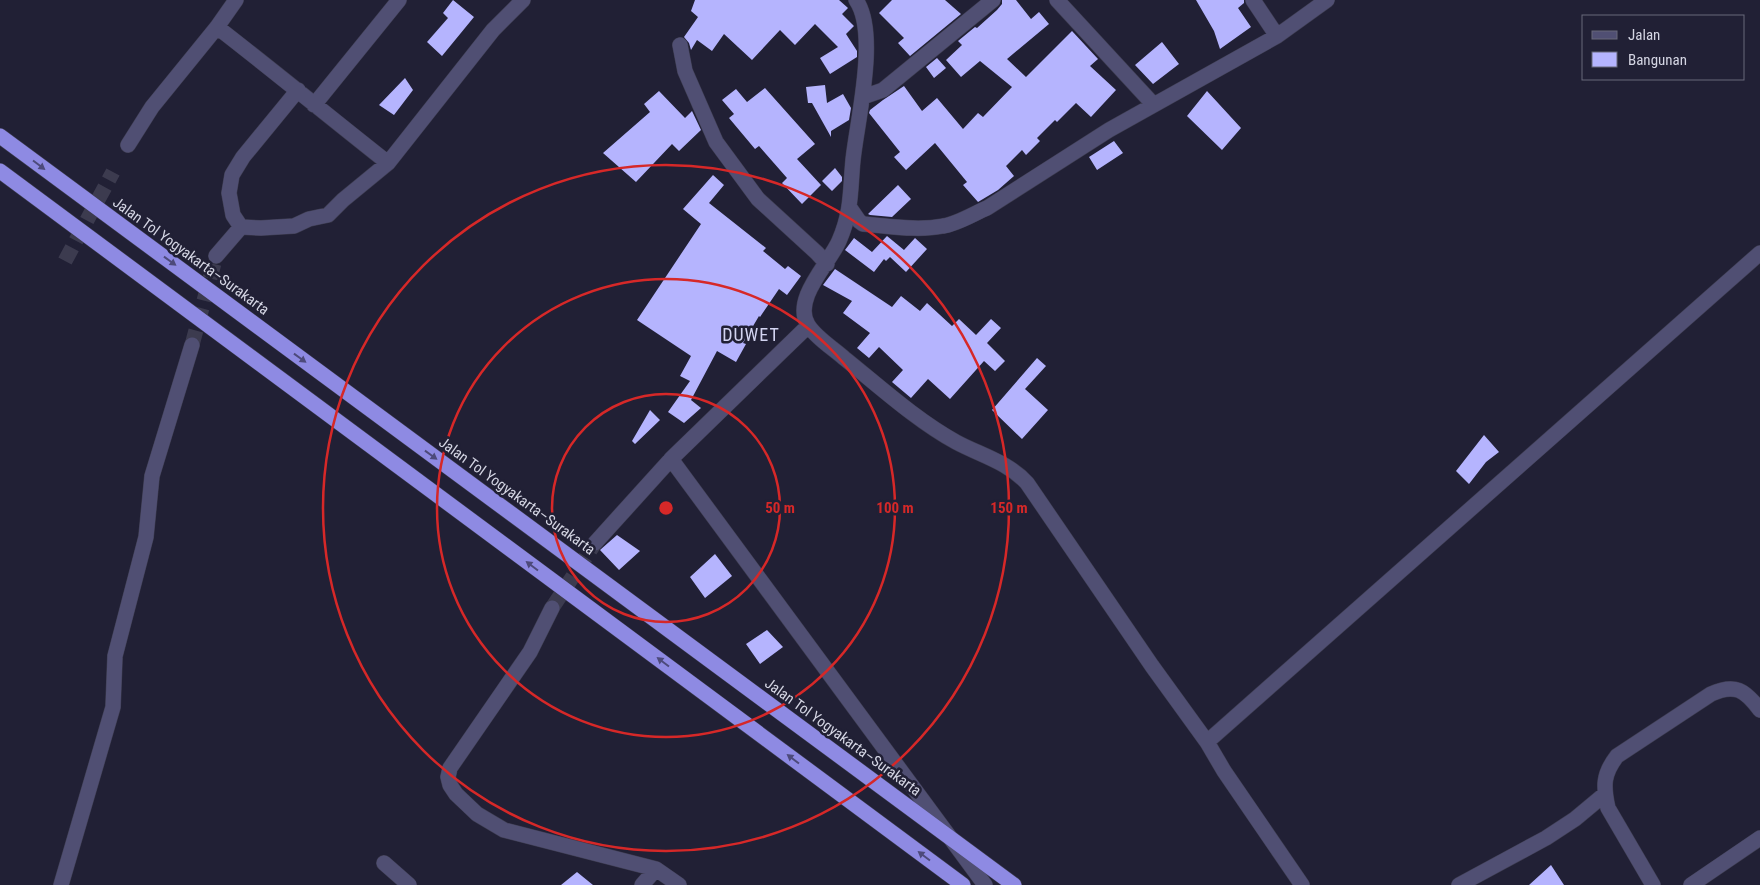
<svg xmlns="http://www.w3.org/2000/svg" width="1760" height="885" font-family="'Roboto Condensed',sans-serif">
	<rect width="100%" height="100%" fill="#212035"/>
	<!-- building -->
	<path fill="#b5b4fe" d="M453,0l21,17 -32,39 -15,-14 21,-24 -5,-5z
		M695,0h144l9,8 -6,6 12,12 -8,8 11,17v6l-27,17 -10,-16 18,-11 -23,-23 -20,21 -15,-15 -28,30 -28,-26 -12,17 -15,-11 -6,10 -2,-7 -5,-6 14,-20 -7,-6z
		M892,0h53l16,14 -51,42 -12,-13 6,-5 -25,-25z
		M1002,0h14l15,19 8,-7 10,12 -42,35 19,18 46,-46 26,28 -8,7 26,24 -25,27 -15,-14 -19,19 -2,-2 -18,18 3,3 -14,14 -4,-5 -16,16 8,10 -16,14 -20,12 -15,-17 4,-3 -32,-39 -29,27 -12,-13 6,-5 -31,-39 1,-3 13,-10 21,-14 18,25 15,-13 26,31 15,-16 5,4 29,-30 -32,-26 -19,16 -15,-17 16,-15 -4,-4 17,-14 2,1 20,-18 5,-6z
		M1196,0h48v3l-6,5 13,19 -31,22 -6,-18z
		M1162,42l17,22 -26,20 -18,-19z
		M937,58l9,10 -12,10 -8,-11z
		M405,78l8,12 -19,25 -15,-10z
		M825,85l2,18 16,-9 8,14 -2,12 -18,11v6l-19,-34h-4l-2,-16z
		M765,88l50,56 -18,15 24,26 -19,19 -20,-21 5,-5 -28,-32 -4,3 -26,-31 5,-4 -12,-14 14,-11 11,13z
		M659,91l26,27 7,-7 9,19 -22,21 -7,-7 -36,38 -33,-29 47,-41 -6,-8z
		M1207,91l34,37 -19,22 -35,-34z
		M1114,141l9,12 -26,17 -8,-13z
		M835,168l7,9v4l-10,10 -10,-10z
		M713,175l11,10 -15,18 57,45 -3,3 22,18 3,-3 13,10 -14,19 -8,-6 -19,28 -1,-1 -16,27 3,1 -10,18 -19,-11 -26,49 10,8 -17,15 -16,-11 22,-31 -10,-5 11,-20 -54,-36 64,-96 -18,-15z
		M898,185l13,14 -19,18 -22,-2 -2,-1z
		M887,236l17,14 11,-12 12,11 -21,23 -16,-15 -4,4 -2,-2 -10,13 -29,-22 9,-12 18,14z
		M835,269l57,38 9,-11 19,15 7,-8 25,23 7,-7 17,16 15,-16 10,9 -14,15 18,18 -10,10 -11,-10 -34,38 -22,-20 -17,19 -19,-16 11,-12 -24,-23 -10,11 -12,-10 13,-15 -27,-20 9,-12 -29,-16z
		M1037,358l9,8 -21,23 23,21 -26,29 -30,-29z
		M650,410l10,10 -25,24 -3,-3z
		M1484,435l15,17 -13,10 -17,22 -13,-13z
		M617,535l23,16 -21,19 -19,-20z
		M715,554l17,22 -27,22 -15,-21z
		M767,630l16,17 -23,17 -14,-20z
		M1551,865l13,20h-35z
		M577,872l16,13h-32z"/>
	<g fill="none" stroke-linecap="round" stroke-linejoin="round">
		<!-- minor-tunnel -->
		<path stroke="#3c3b4f" stroke-width="15" stroke-dasharray="15 8" stroke-linecap="butt" d="M65,261l48,-89
			M192,345l24,-89
			M552,608l43,-65"/>
		<!-- minor casing -->
		<g stroke="#3e3d51" stroke-width="16">
			<path id="minor" d="M856,0c23,33 1,121 -3,160 -3,31 -1,51 -14,81 -10,23 -47,58 -31,84 8,13 25,23 36,33 35,28 72,62 112,84 24,13 52,20 71,41l125,183 55,76 17,29 78,114
				M1057,0l96,104
				M1253,0l24,36
				M217,27c58,45 114,91 171,136
				M680,45l5,26 31,71 42,57 59,54 10,11
				M863,97l20,-7 110,-90
				M314,105l85,-105
				M128,145l24,-38 65,-80 19,-27
				M850,208l9,13 4,3c27,2 54,7 80,2 14,-2 30,-12 44,-18l122,-78 168,-94 50,-36
				M241,227l-8,-12 -4,-22 3,-18 11,-18 55,-67
				M216,256l25,-29 20,1 33,-2 15,-7 19,-4 15,-15 45,-37 105,-133 30,-30
				M671,459l314,426
				M595,543l76,-84 137,-133
				M552,608l-22,44 -80,116 -2,9 2,8 6,9 21,20 27,16 152,39 23,16
				M1207,742l553,-489
				M384,863l25,22
				M61,885l52,-178 2,-51 31,-119 6,-61 40,-131
				M642,885l14,-16
				M1459,885l87,-47 29,-19 30,-25
				M1653,885l-45,-77c-5,-22 -5,-34 9,-52l94,-62c24,-11 34,-4 49,16
				M1691,885l69,-47"/>
		</g>
		<!-- highway casing -->
		<g stroke="#3e3d51" stroke-width="16">
			<path id="highway" d="M0,136l1014,749
				M0,171l963,714"/>
		</g>
		<!-- minor -->
		<use href="#minor" stroke="#504f73" stroke-width="15"/>
		<!-- highway -->
		<use href="#highway" stroke="#8e8ae3" stroke-width="15"/>
	</g>
	<!-- one-way arrows -->
	<defs><path id="oneway-solid" d="M-6-.8H1V-3.2L6.5 0L1 3.2V.8H-6Z" transform="scale(1.25)"/></defs>
	<g fill="#4d4a7b">
		<use href="#oneway-solid" transform="translate(39 165) rotate(37)"/>
		<use href="#oneway-solid" transform="translate(170 261) rotate(36)"/>
		<use href="#oneway-solid" transform="translate(300 358) rotate(36)"/>
		<use href="#oneway-solid" transform="translate(431 455) rotate(36)"/>
		<use href="#oneway-solid" transform="translate(532 566) rotate(-143)"/>
		<use href="#oneway-solid" transform="translate(663 662) rotate(-143)"/>
		<use href="#oneway-solid" transform="translate(793 759) rotate(-143)"/>
		<use href="#oneway-solid" transform="translate(924 856) rotate(-143)"/>
	</g>
	<!-- distance rings -->
	<g fill="none" stroke="#d62828" stroke-width="2.5">
		<circle cx="666" cy="508" r="114"/>
		<circle cx="666" cy="508" r="229"/>
		<circle cx="666" cy="508" r="343"/>
	</g>
	<g text-anchor="middle" stroke-width="5" stroke-linejoin="round" paint-order="stroke">
		<!-- street labels -->
		<g font-size="15" fill="#d4d5e3" stroke="#212035">
			<text transform="translate(191 256) rotate(36)" y="5">Jalan Tol Yogyakarta–Surakarta</text>
			<text transform="translate(517 496) rotate(36)" y="5">Jalan Tol Yogyakarta–Surakarta</text>
			<text transform="translate(843 737) rotate(36)" y="5">Jalan Tol Yogyakarta–Surakarta</text>
		</g>
		<!-- quarter labels -->
		<g font-size="18" letter-spacing="1" fill="#d3d4f1" stroke="#212035">
			<text x="751" y="341">DUWET</text>
		</g>
	</g>
	<circle cx="666" cy="508" r="8" fill="#d62828" stroke="#212035" stroke-width="2.5"/>
	<g font-size="15" text-anchor="middle" font-weight="bold" fill="#d62828" stroke="#212035" stroke-width="5" stroke-linejoin="round" paint-order="stroke">
		<text x="780" y="513">50 m</text>
		<text x="895" y="513">100 m</text>
		<text x="1009" y="513">150 m</text>
	</g>
	<!-- legend -->
	<rect x="1582" y="15" width="162" height="65" fill="#212035" stroke="#69687b"/>
	<rect x="1592" y="31" width="25" height="8" fill="#504f73" stroke="#69687b"/>
	<text x="1628" y="40" font-size="15" fill="#d4d5e3">Jalan</text>
	<rect x="1592" y="52" width="25" height="15" fill="#b5b4fe" stroke="#69687b"/>
	<text x="1628" y="65" font-size="15" fill="#d4d5e3">Bangunan</text>
</svg>
